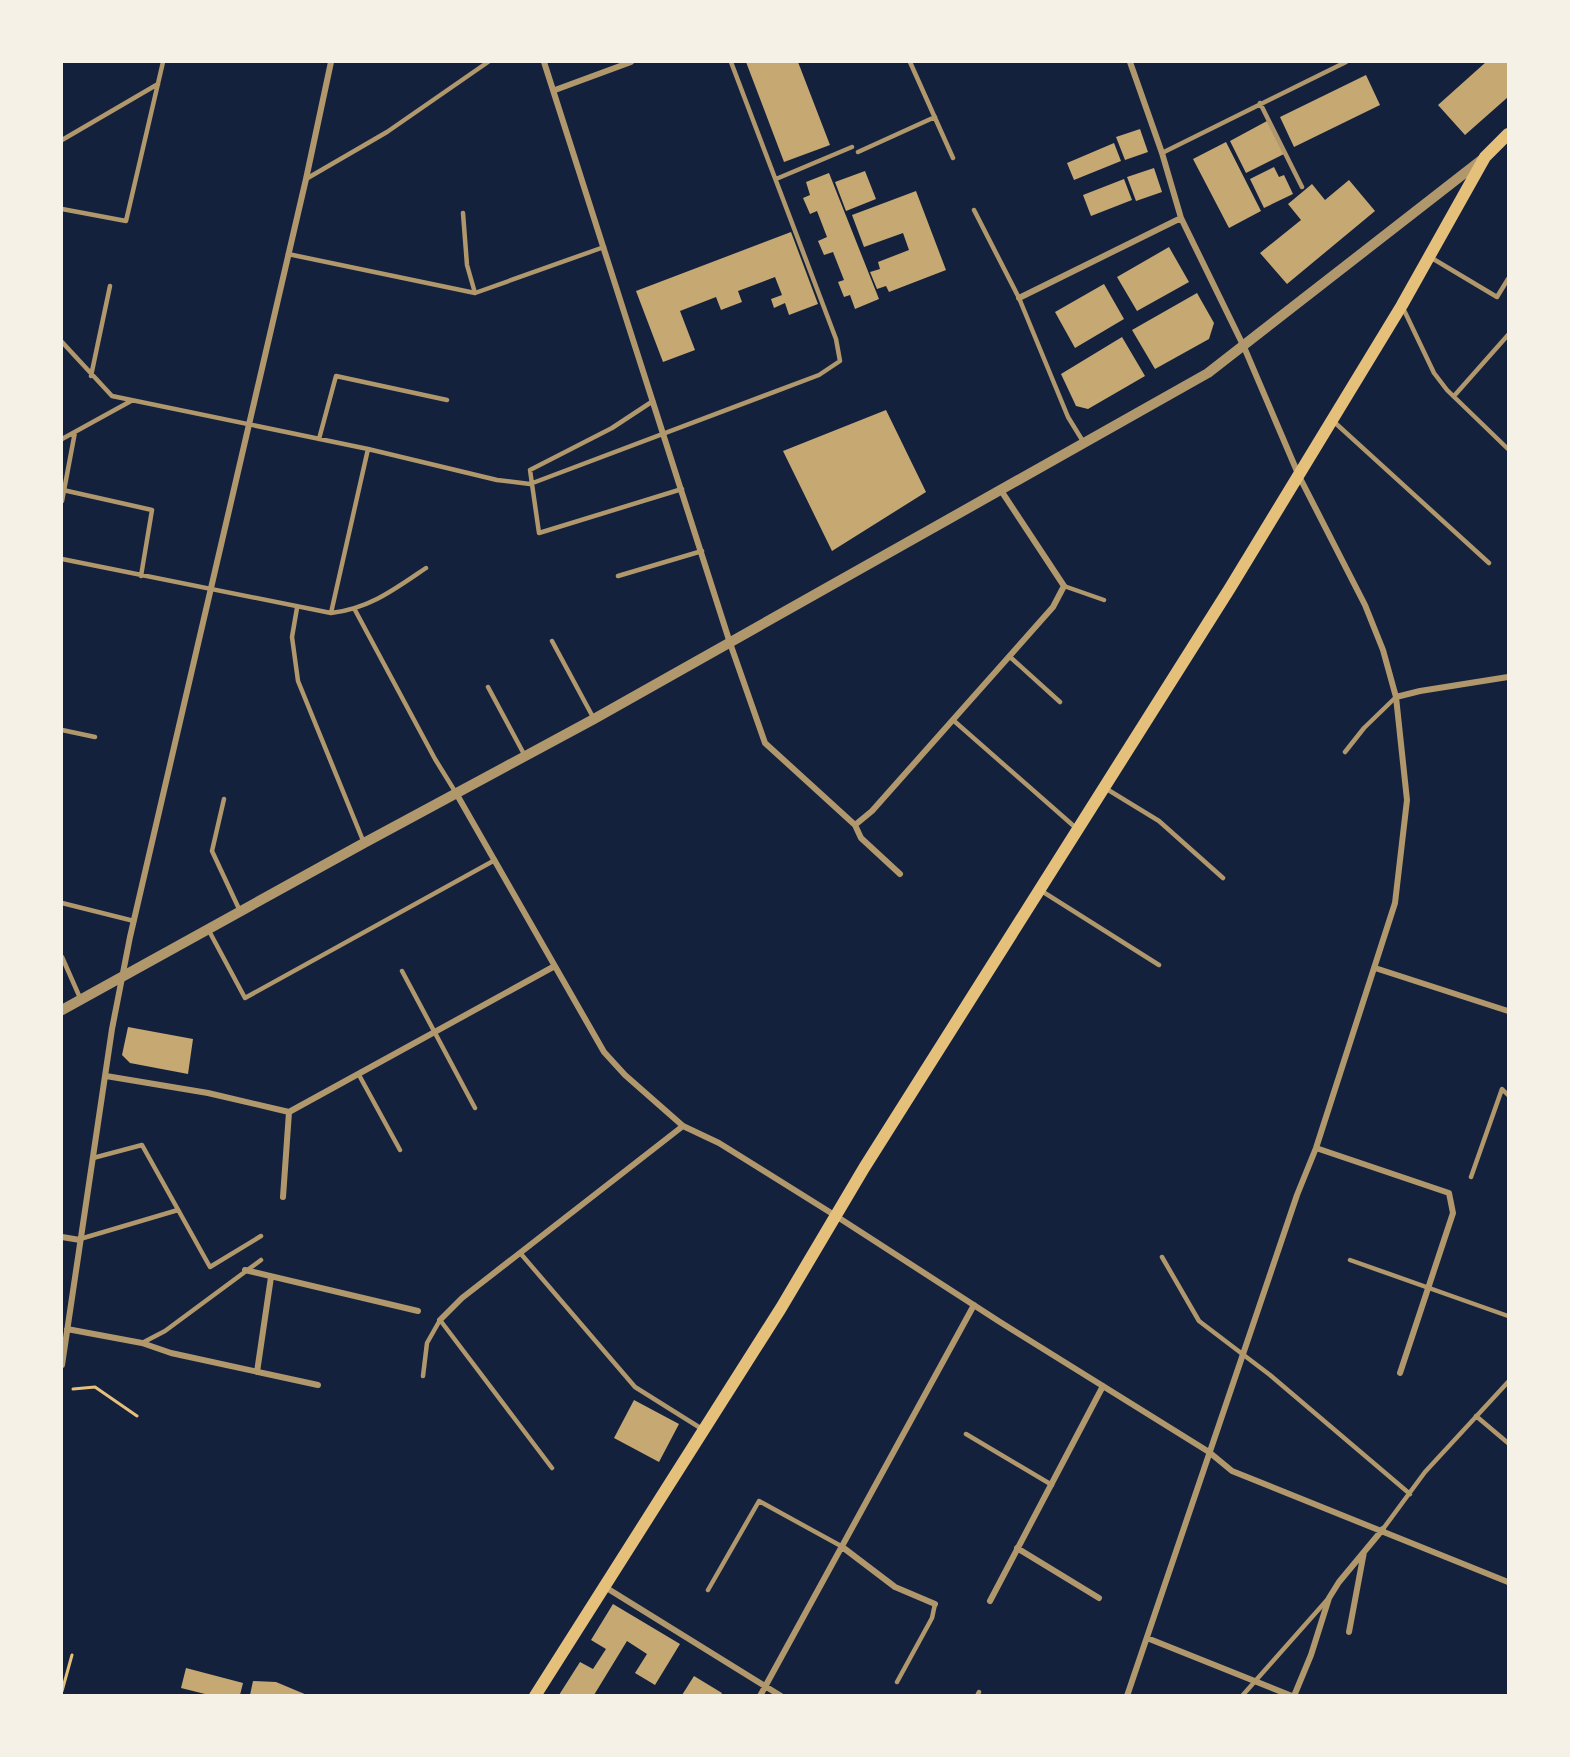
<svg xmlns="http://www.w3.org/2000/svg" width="1570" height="1757" font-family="'PT Sans Narrow',sans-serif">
	<rect width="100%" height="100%" fill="#14213d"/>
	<!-- building -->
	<path fill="#c6a872" d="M746,62h52l32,83 -46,17z
		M1486,62h22v35l-43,38 -27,-30z
		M1366,75l14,30 -86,42 -14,-30z
		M1267,121l17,33 -38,19 -16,-32z
		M1140,129l8,23 -23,8 -9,-23z
		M1226,142l35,69 -32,17 -36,-69z
		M1114,143l7,18 -47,19 -7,-17z
		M1274,167l5,10 5,-2 9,19 -29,14 -14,-29z
		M1154,168l8,24 -26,9 -9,-24z
		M865,171l11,28 -30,12 -11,-29z
		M829,173l50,126 -24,10 -5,-14 -6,2 -6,-15 6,-2 -11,-28 -9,3 -6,-14 9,-4 -10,-26 -7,3 -7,-16 7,-3 -4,-13z
		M1124,179l8,21 -41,16 -8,-21z
		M1349,180l26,31 -88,73 -27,-31 41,-33 -13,-16 24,-20 13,16z
		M916,191l30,79 -57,22 -3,-6 -9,3 -7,-17 10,-3 -2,-7 31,-12 -6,-17 -39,14 -12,-32z
		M791,232l27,72 -29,11 -4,-12 -11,5 -3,-9 11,-4 -7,-18 -37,14 4,11 -21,8 -5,-13 -36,14 15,39 -32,12 -27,-71z
		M1169,247l20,35 -52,29 -20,-34z
		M1104,284l20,35 -49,29 -20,-36z
		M1197,293l17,30 -5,16 -54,30 -23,-39z
		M1122,337l23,39 -57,33 -12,-3 -15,-32z
		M886,410l40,82 -94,59 -49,-100z
		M128,1027l65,12 -5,35 -58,-11 -8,-8z
		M634,1400l45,24 -20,38 -45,-24z
		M613,1604l67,40 -25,41 -20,-12 12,-19 -20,-13 -33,54h-35l21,-33 13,7 13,-20 -15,-9z
		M186,1668l57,15 -3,12h-31l-28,-7z
		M694,1676l28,17 -1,2h-39z
		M253,1681l23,1 31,13h-57z"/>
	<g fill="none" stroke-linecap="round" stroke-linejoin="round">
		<!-- path -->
		<path stroke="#e5c07b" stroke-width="3" d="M73,1389l22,-2 42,29
			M62,1691l10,-36"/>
		<!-- service -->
		<path stroke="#b1986c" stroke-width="4.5" d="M910,62l43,96
			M1260,103l42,84
			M62,140l96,-56
			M858,152l77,-35
			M1162,153l184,-91
			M306,179l81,-47 101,-70
			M776,179l76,-32
			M62,209l64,12 37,-159
			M974,210l45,88 49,119 16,26
			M463,213l4,52 8,28
			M288,254l187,39 129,-46
			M1430,257l67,40 11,-18
			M1403,308l31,65 13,17 61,59
			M62,342l50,54 256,53 129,31 33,4 289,-109 21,-14 -4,-22 -105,-277
			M91,376l19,-90
			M1454,396l54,-61
			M653,401l-41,27 -82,42 9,63 143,-44
			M1332,420l157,143
			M62,439l69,-38
			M319,439l17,-63 111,24
			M63,490l89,20 -11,66
			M62,501l13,-69
			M62,559l269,54c38,-4 64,-24 95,-45
			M618,576l84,-25
			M1064,586l40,14
			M297,608l-5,29 6,44 66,162
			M355,610l80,149 21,34
			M331,613l37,-164
			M552,641l42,78
			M1009,656l51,46
			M488,687l37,69
			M953,720l123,108
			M62,730l33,7
			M1345,752l19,-24 32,-31
			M1105,788l54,33 64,57
			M224,799l-12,52 28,60
			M1040,890l119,75
			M62,903l72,18
			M208,929l37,69 250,-138
			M62,957l19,43
			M402,971l73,137
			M359,1075l41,75
			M93,1158l49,-13 68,122 51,-31
			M1471,1177l31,-88 6,6
			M80,1239l98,-29
			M521,1254l114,133 67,42
			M1162,1257l37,64 71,54 140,119
			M1350,1260l158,56
			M142,1343l23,-12 96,-71
			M423,1376l4,-33 13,-23 112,148
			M1476,1416l32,27
			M966,1434l86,51
			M1383,1529l42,-57 83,-90
			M708,1590l51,-89 82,45
			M897,1682l35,-64 3,-14
			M977,1696l2,-4
			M1242,1696l85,-96"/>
		<!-- minor -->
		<path stroke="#b1986c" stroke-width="6" d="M544,62l186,581 35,100 90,82 6,13 39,36
			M555,90l76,-28
			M1019,298l162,-80
			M1396,697l24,-6 88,-14
			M456,793l148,259 21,23 58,51 36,17 117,73 164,106 209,130 23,19 276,111
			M855,825l17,-14 181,-204 11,-21 -62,-94
			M1375,968l133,43
			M106,1076l102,17 81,19 264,-145
			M1316,1148l133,45 4,20 -53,160
			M283,1197l6,-85
			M62,1237l18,3
			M245,1270l173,41
			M440,1320l22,-22 221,-172
			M67,1329l75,14 29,10 147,32
			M62,1365l50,-336 18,-92 176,-758 25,-117
			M257,1372l14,-95
			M841,1546l54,41 40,17
			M1017,1548l82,50
			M605,1587l176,109
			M990,1601l113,-215
			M1349,1632l15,-80
			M1147,1638l145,58
			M760,1696l214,-391
			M1127,1696l170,-501 19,-47 79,-245 12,-103 -11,-103 -13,-47 -18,-45 -66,-129 -55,-129 -63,-129 -19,-65 -32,-91
			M1294,1696l17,-41 18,-57 10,-16 44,-53"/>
		<!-- tertiary -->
		<path stroke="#b1986c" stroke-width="10" d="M62,1010l302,-167 230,-124 614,-346 276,-215"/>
		<!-- secondary -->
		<path stroke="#e5c07b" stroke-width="12" d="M535,1696l246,-388 83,-140 366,-580 172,-283 83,-148 23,-23"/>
	</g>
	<!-- border -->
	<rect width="1570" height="1757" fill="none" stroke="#f6f1e7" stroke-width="126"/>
</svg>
